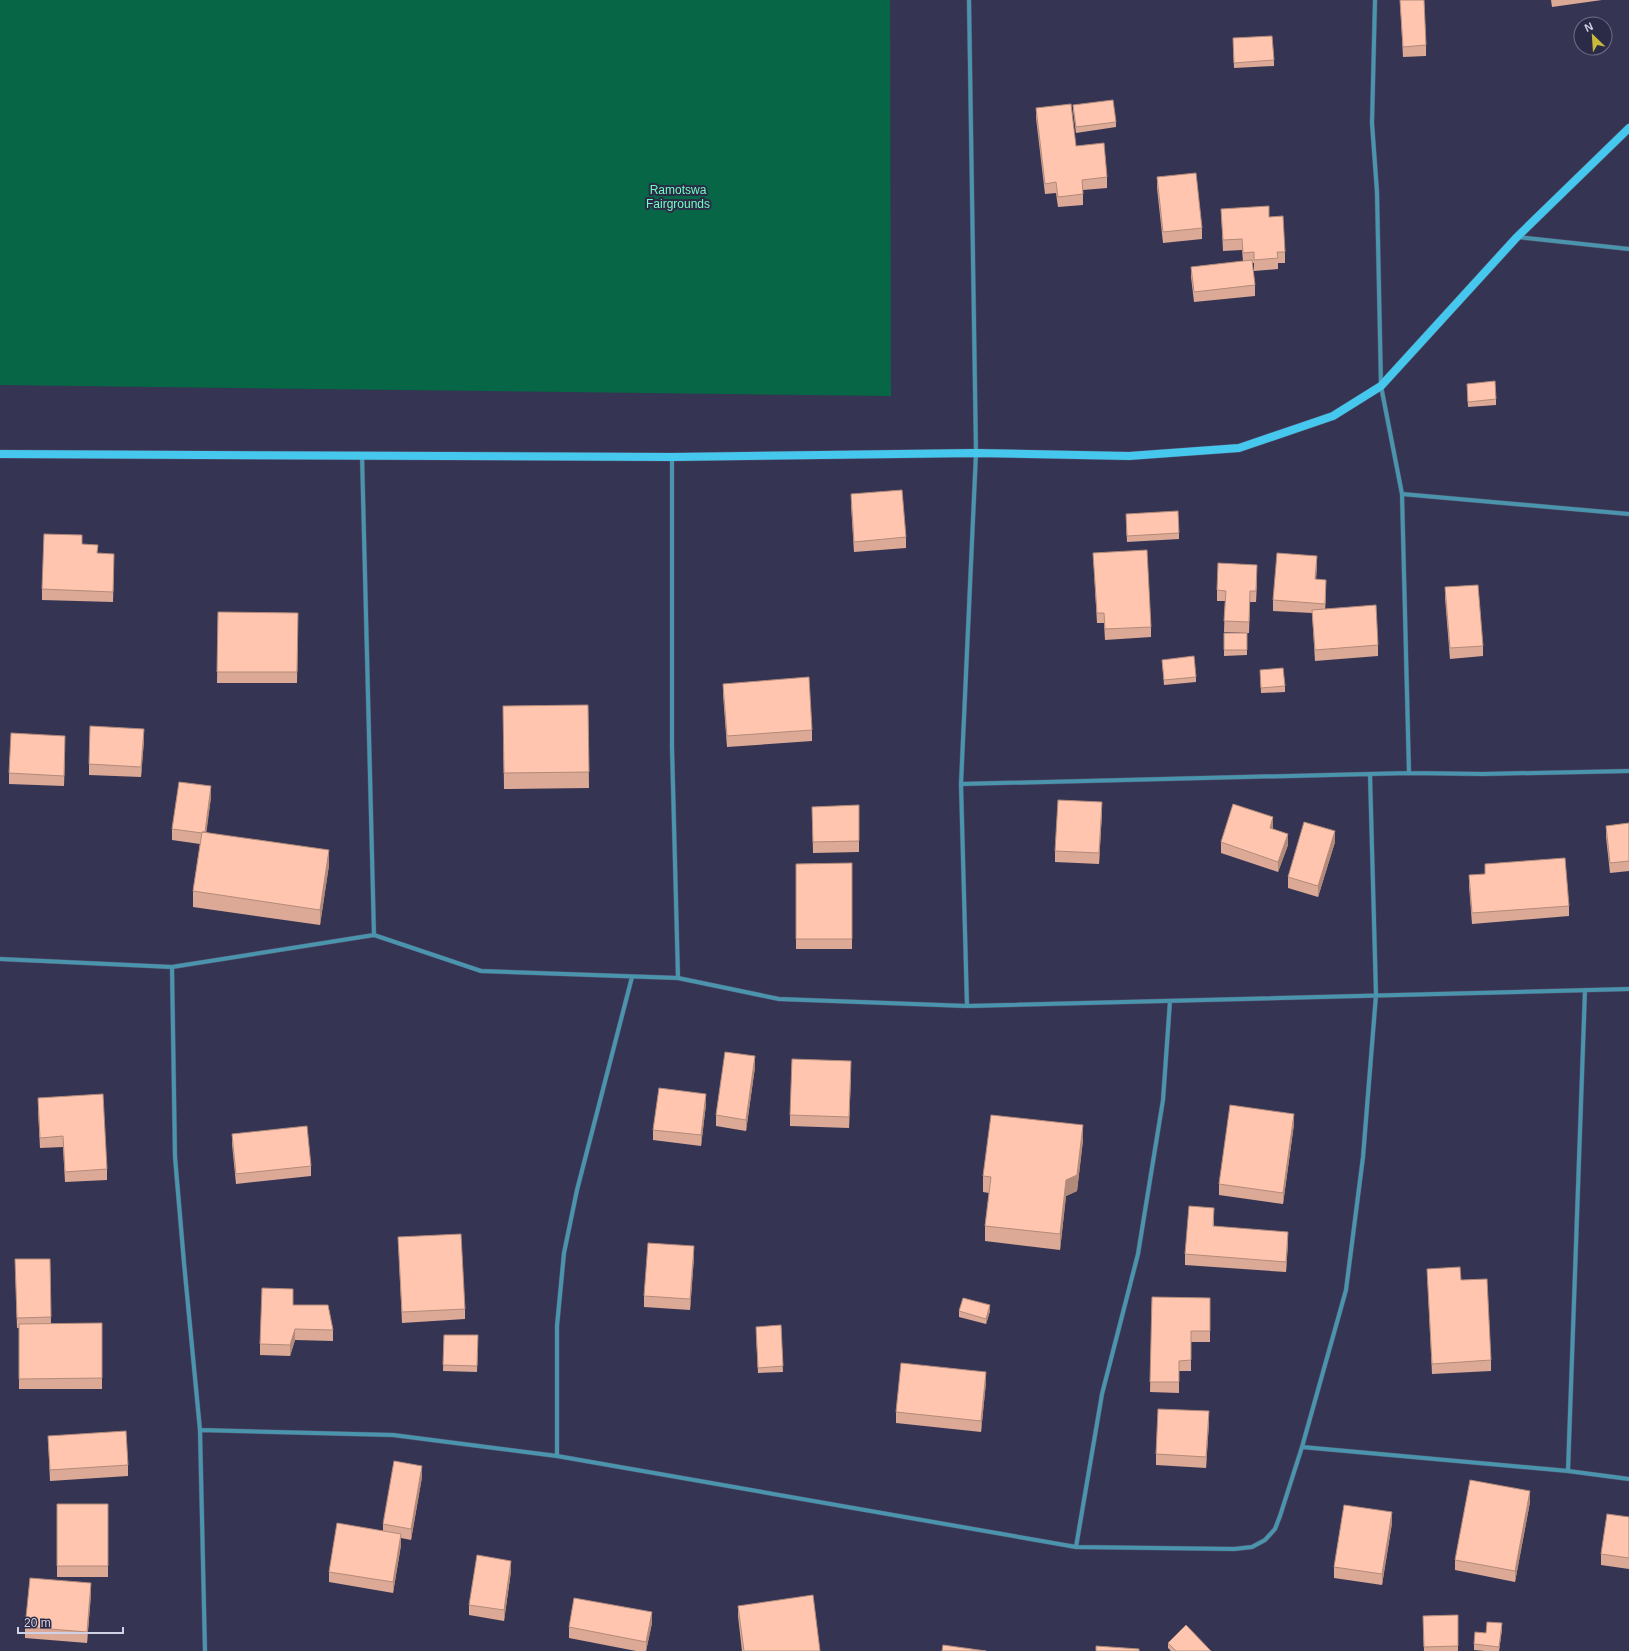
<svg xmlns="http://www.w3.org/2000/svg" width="1629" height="1651" font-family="Arial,sans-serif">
	<rect width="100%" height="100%" fill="#353553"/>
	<!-- green -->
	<path fill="#066645" d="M0,0h890l1,396 -891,-11z"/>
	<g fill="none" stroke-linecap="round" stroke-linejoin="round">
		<!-- street casing -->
		<g stroke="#51516d" stroke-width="5">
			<path id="street" d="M1375,0l-3,123 5,69 4,194 21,108 7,279 74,1 146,-3
				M1518,237l111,12
				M362,455l12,480
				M672,457v290l6,231
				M1402,494l227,20
				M961,784l448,-11
				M0,959l172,8 202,-32 107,36 197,7 101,21 188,7 662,-17
				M172,967l3,190 9,106 16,167
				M967,1006l-6,-222 15,-331 -7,-453
				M1302,1447l266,24 61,8
				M557,1456v-130l7,-73 13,-63 55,-213
				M1568,1471l17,-481
				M1076,1547l26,-153 36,-140 25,-154 7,-99
				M205,1651l-5,-221 193,5 164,21 519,91 158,2 18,-2 13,-7 10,-11 5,-13 22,-69 44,-157 17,-133 13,-162 -6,-221"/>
		</g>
		<!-- secondary casing -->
		<g stroke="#51516d" stroke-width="9">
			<path id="secondary" d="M0,454l672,3 304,-4 153,3 110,-8 94,-32 48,-30 136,-149 112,-109"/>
		</g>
		<!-- street -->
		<use href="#street" stroke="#4a94ad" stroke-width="4"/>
		<!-- secondary -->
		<use href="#secondary" stroke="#45c7ee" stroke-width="8"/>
	</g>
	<!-- wall -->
	<path fill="#dba996" d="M1400,0h24l2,45v11l-23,1z
		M1551,0h51l-50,7z
		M1233,38l41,22v6l-40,2z
		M1073,105l43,17v5l-40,6 -3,-23z
		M1036,108l40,38 31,31v11l-24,2v15l-25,2 -2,-14 -11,1 -9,-76z
		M1157,177l45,51v11l-39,4 -6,-55z
		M1221,209l48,8 16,35v11h-7v6l-24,2v-8h-2l3,22v11l-61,6 -3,-25v-10l52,-6 -1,-11 -19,1z
		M1467,389l29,10v6l-28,2z
		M851,494l55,43v11l-52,4 -3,-47z
		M1126,519l53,14v6l-52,3z
		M82,544l32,20 -1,38 -71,-2v-11z
		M1093,553l58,74v10l-46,3 -1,-17h-7z
		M1317,566l-1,13 10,11 -1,19 53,36v11l-63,5 -3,-48 -39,-2v-11z
		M1257,576l-1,26h-6l-1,31h-2v22l-23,1v-23h23l-23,-1 1,-31h-8v-11z
		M1445,587l38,59v10l-33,3 -5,-61z
		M218,612l80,1 -1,70h-80z
		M1162,660l34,17v5l-32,3z
		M1260,670l25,16v6l-24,1z
		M723,684l89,46v11l-85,6 -4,-53z
		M588,705l1,83 -85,1 -1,-83z
		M144,740l-3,37 -52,-2v-11z
		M65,746l-1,40 -55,-2v-11z
		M211,797l-5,35 123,33 -9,60 -127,-18v-16l7,-47 -28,-4v-11z
		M859,805v47l-46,1 -1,-46z
		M1102,812l-3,52 -44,-2v-11z
		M1629,823v48l-19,2 -4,-36v-11z
		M1273,828v1l15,16 -10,27 -57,-19v-11z
		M1335,842l-17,55 -30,-9v-11z
		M852,863v86h-56v-85z
		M1485,864l84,42v10l-97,8 -3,-38v-11h16z
		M755,1067l-9,64 -30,-5v-11z
		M851,1071l-2,57 -59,-2v-11z
		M38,1098l69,71v11l-42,2 -2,-35 -23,1 -2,-39z
		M706,1104l-5,42 -48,-6v-10z
		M1294,1124l-11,80 -64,-9v-11z
		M232,1134l79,32v10l-75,8 -4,-40z
		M1083,1140l-6,51 -11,5 -6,54 -75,-9v-15l4,-33 -6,-1v-16z
		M1214,1219v7l74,16 -2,30 -101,-7v-11z
		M398,1237l67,72v10l-63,4z
		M694,1257l-4,53 -46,-3v-11z
		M15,1259h35l1,65 51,-1v66h-83v-61h-2z
		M1427,1269l34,11 30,80v11l-59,3z
		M1152,1297l58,1v44h-19v29h-12v22l-29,-1z
		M293,1305l40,25v11l-38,-1 -5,16 -30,-1v-11z
		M959,1311h31l-4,13 -27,-7z
		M781,1325l2,47 -25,1 -2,-41z
		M444,1335l34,6 -1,31 -34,-1z
		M986,1382l-5,50 -85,-9v-11z
		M1209,1422l-3,46 -50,-3v-11z
		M48,1436l80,29v11l-78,5z
		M422,1477l-11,63 -10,-2v7l-8,48 -64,-11v-10l54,-41v-7z
		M1530,1502l-15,80 -60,-12v-10z
		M57,1504h51v73h-51z
		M1629,1517v52l-28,-4v-11z
		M1392,1523l-10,62 -48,-7v-11z
		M511,1571l-7,50 -35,-6v-10z
		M91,1594l-4,49 -62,-5v-11z
		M738,1606l82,45h-78l-4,-35z
		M1458,1615v36h-34l-1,-35z
		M652,1623l-6,28h-10l-67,-13v-11z
		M1502,1629l-3,22h-14l-11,-1v-6l12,-11z
		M1168,1643l43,8h-40l-3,-3z"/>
	<!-- shaded-wall -->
	<path fill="#b28a7a" d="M1317,556v10l-2,24v-11z
		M1257,565v11l-1,26v-11z
		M1326,580v10l-1,24v-10z
		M144,729v11l-3,37v-10z
		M65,736v10l-1,40v-10z
		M211,786v11l-6,47v-11z
		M1102,802v10l-3,52v-11z
		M1273,817v11l-3,10v-10z
		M1335,831v11l-17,55v-11z
		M1288,834v11l-10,27v-10z
		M329,850v15l-9,60v-15z
		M755,1056v11l-9,64v-11z
		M851,1061v10l-2,57v-11z
		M706,1094v10l-5,42v-11z
		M1294,1114v10l-11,80v-11z
		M1083,1125v15l-6,51 -11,5 -6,54v-16l6,-54z
		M1288,1232v10l-2,30v-10z
		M694,1246v11l-4,53v-11z
		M990,1305v6l-4,13v-5z
		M295,1329v11l-5,16v-11z
		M986,1372v10l-5,50v-11z
		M1209,1411v11l-3,46v-11z
		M422,1466v11l-11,63v-11z
		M1530,1491v11l-15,80v-11z
		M1392,1512v11l-10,62v-11z
		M401,1534v11l-8,48v-11z
		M511,1561v10l-7,50v-11z
		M91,1583v11l-4,49v-11z
		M652,1612v11l-6,28v-9z
		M1502,1623v6l-3,22v-4z"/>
	<!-- building -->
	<path fill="#ffc5ae" stroke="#b28a7a" d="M1400,0h24l2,45 -23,2z
		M1272,36l2,24 -40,3 -1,-25z
		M1113,100l3,22 -40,5 -3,-22z
		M1071,104l5,42 28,-3 3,34 -25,3 1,14 -25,3 -2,-15 -11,2 -9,-76z
		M1196,173l6,55 -39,4 -6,-55z
		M1269,206v11l14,-1 2,36h-8l1,6 -24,2v-8l-11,1 -1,-14 -19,1 -2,-31z
		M1252,260l3,25 -61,7 -3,-25z
		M1495,381l1,18 -28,3 -1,-18z
		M902,490l4,47 -52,5 -3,-48z
		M1178,511l1,22 -52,3 -1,-22z
		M44,534l38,1v9l16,1 -1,8 17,1 -1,38 -71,-3z
		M1147,550l4,77 -46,2 -1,-16h-7l-4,-60z
		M1277,553l40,3 -2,23 11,1 -1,24 -52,-4z
		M1218,563l39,2 -1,26h-6l-1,31 -25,-1 2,-30 -9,-1z
		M1478,585l5,61 -33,2 -5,-61z
		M1376,605l2,40 -63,5 -3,-40z
		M218,612l80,1 -1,59h-80z
		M1224,633h23v17h-23z
		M1194,656l2,21 -32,3 -2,-20z
		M1283,668l2,18 -24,2 -1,-18z
		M809,677l3,53 -85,6 -4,-52z
		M588,705l1,67 -85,1 -1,-67z
		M90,726l54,3 -3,38 -52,-3z
		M11,733l54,3 -1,40 -55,-3z
		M179,782l32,4 -6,46h-3v1l-30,-4z
		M1058,800l44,2 -3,51 -44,-2z
		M1233,804l40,13 -3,11 18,6 -10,28 -57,-20z
		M859,805v36l-46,1 -1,-35z
		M1304,822l31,9 -17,55 -30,-9z
		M1629,823v38l-19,2 -4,-37z
		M202,832l127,18 -9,60 -127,-19z
		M1565,858l4,48 -97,7 -3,-38 16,-1v-10z
		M852,863v76h-56v-75z
		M725,1052l30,4 -9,64 -30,-5z
		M792,1059l59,2 -2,56 -59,-2z
		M659,1088l47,6 -5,41 -48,-5z
		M103,1094l4,75 -42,3 -2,-36 -23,2 -2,-40z
		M1230,1105l64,9 -11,79 -64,-9z
		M991,1115l92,10 -6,50 -11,5 -6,54 -75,-8 6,-49 -8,-1z
		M307,1126l4,40 -75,8 -4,-40z
		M1189,1206l25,2 -1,18 75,6 -2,30 -101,-8z
		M461,1234l4,75 -63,3 -4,-75z
		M648,1243l46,3 -4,53 -46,-3z
		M15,1259h35l1,58 -34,1z
		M1460,1267l1,13 26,-1 4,81 -59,4 -5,-95z
		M262,1288l31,1v16h35l5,25 -38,-1 -5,16 -30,-1z
		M1152,1297l58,1v33h-19v29l-12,1v21h-29z
		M963,1298l27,7 -4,14 -27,-8z
		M102,1323v55l-83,1v-55z
		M781,1325l2,41 -25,2 -2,-41z
		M444,1335h34l-1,31 -34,-1z
		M901,1363l85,9 -5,49 -85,-9z
		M1158,1409l51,2 -3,46 -50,-3z
		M126,1431l2,34 -78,5 -2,-34z
		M394,1461l28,5 -11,63 -28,-5z
		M1470,1480l60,11 -15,80 -60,-11z
		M57,1504h51v62h-51z
		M1344,1505l48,7 -10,62 -48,-7z
		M1607,1514l22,3v41l-28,-4z
		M337,1523l64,11 -8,48 -64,-10z
		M477,1555l34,6 -7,49 -35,-5z
		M30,1578l61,5 -4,49 -62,-5z
		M813,1595l7,56h-76l-6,-45z
		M574,1598l78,14 -6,30 -77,-15z
		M1458,1615v31l-34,1 -1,-31z
		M1487,1622l15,1 -3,24 -25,-3 1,-12 11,1z
		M1186,1625l25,26h-35l-8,-8z
		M943,1645l43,6h-44z
		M1096,1646l43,3v2h-43z"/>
	<g text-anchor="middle" stroke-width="4" stroke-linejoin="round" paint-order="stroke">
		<!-- park labels -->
		<g font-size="12" fill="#71ffc1" stroke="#2b2b48">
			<text x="678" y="194">Ramotswa<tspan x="678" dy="14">Fairgrounds</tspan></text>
		</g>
	</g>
	<!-- north arrow -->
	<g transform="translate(1593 36) rotate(335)"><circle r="19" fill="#2b2b48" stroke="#6d6d86"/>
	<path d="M0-3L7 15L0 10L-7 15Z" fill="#caba3a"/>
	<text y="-6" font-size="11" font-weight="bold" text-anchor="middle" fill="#d0d1e4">N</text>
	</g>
	<!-- scale -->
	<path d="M18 1627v6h105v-6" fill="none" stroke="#d0d1e4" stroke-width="2"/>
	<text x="24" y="1627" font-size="12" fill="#d0d1e4" stroke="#2b2b48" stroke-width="3" paint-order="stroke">20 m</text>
</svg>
